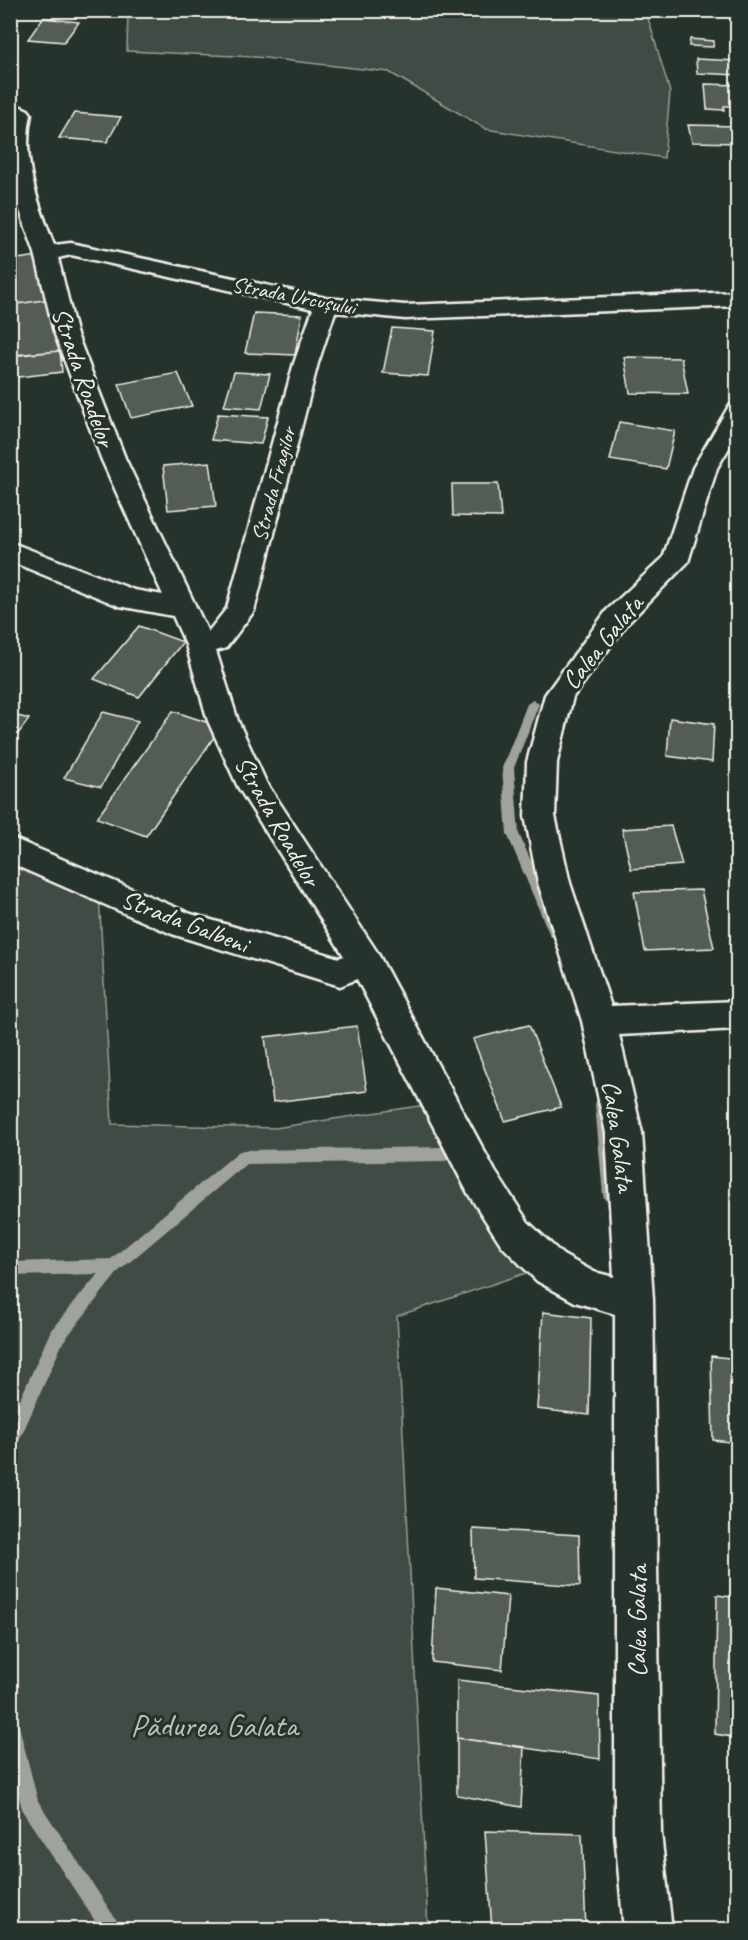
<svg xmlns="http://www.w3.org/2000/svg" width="748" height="1940" font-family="Caveat,sans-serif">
	<rect width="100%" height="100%" fill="#26332d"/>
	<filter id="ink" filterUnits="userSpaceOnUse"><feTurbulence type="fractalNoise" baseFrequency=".0167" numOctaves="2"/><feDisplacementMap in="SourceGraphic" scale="12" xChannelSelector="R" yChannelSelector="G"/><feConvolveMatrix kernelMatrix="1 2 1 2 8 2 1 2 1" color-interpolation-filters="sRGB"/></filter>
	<g filter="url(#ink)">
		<!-- green -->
		<path fill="#414b45" stroke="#9a9e96" stroke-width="1.5" d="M114,11h532l24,81 -6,66 -178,-29 -97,-57 -133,-15 -129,-6 1,-39z
			M11,854l88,41 13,229 163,4 150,-23 104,167 -132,44 31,613 -417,1z"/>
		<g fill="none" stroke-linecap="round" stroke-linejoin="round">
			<!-- stream -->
			<path fill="#9fa39b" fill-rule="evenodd" d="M533,700l6,4 -25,64 5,66 44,99 -2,4h-10l-2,-4 -42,-99 -5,-66 25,-64z
				M602,1098l5,1 2,5 8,91 -2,5 -5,2 -5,-2 -2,-5 -8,-91 2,-5z
				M445,1147l5,2 2,5 -2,5 -5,2 -199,3 -127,107 -56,71 -47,106 -6,2v-28l41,-92 47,-56 -88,2v-14l101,-3 127,-107 5,-2z
				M10,1717l7,2 2,7 19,75 85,129h-22l-78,-118 -13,-47z"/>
		</g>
		<!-- building -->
		<path fill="#525c55" stroke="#f4f1e8" stroke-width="1.5" d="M43,18l36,4 -15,20 -36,-3z
			M690,39l24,2 -1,6 -24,-1z
			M731,40h7v19h-5z
			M696,59l42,2v14l-41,-2z
			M705,84l33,1v21h-14v4l-17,-1z
			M74,113l47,4 -14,25 -48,-4z
			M688,125l50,1v17l-46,-1z
			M39,256l12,43 -41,6v-45z
			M51,299l8,32 1,20 -48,4 -2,-50z
			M254,313l48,2 -7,40 -50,-2z
			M392,328l43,3 -7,45 -45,-3z
			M60,351l2,21 -52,6v-22z
			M624,357l57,1 7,36 -58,-1z
			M234,372l36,2 -9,35 -37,-3z
			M178,373l14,33 -61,12 -12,-34z
			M218,414l50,3 -7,27 -50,-4z
			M619,422l56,9 -9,38 -56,-9z
			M210,462l6,44 -48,4 -5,-44z
			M452,484h46l3,33 -48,-1z
			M139,626l44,16 -44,55 -45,-18z
			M173,711l48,16 -75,109 -49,-18z
			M103,712l35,9 -37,66 -37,-9z
			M10,714l19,5 -19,26z
			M670,718l44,6 -2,38 -45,-6z
			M671,826l11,39 -51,4 -9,-40z
			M701,890l13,58 -69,3 -11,-59z
			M529,1025l32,82 -56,14 -32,-82z
			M357,1026l10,65 -94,11 -8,-65z
			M543,1312l48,6 -2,97 -52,-6z
			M711,1356l27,3v84l-25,-3z
			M473,1529l106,6 1,51 -106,-8z
			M436,1588l72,8 -6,74 -70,-8z
			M717,1595l21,3v140l-23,-4z
			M457,1680l142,16 1,63 -143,-21z
			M457,1738l67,9 -3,60 -64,-12z
			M485,1831l97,3 4,96h-94z"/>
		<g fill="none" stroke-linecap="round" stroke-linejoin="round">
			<!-- minor casing -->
			<g stroke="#f4f1e8" stroke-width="5">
				<path id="minor" d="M10,102l18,8 3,4c-10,46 7,89 23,131l17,-2 255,55 79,7 333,-13v14l-333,13 -70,-7 -17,51 -64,248 -28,37 -10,3 22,70 28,61 111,170 118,219 33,51 35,33 31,17 20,5 -8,-144 -24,-112 -44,-138 -13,-67 2,-54 18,-67 62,-85 56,-52 30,-90 36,-62 9,-2v29l-21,35 -29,94 -61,62 -54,73 -16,65 -2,54 15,67 41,123 127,-5v28l-119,6 23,98 11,167 8,533 11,97h-48l-9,-97v-519l-40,-12 -38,-21 -35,-35 -33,-51 -112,-216 -17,7 -168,-52 -162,-71v-26l181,77 148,44 5,-2 -106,-169 -30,-66 -22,-76 -13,-29 -54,-10 -109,-45v-19l124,48 29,5 -62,-137 -47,-126 -19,-79 -22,-62zM71,255l242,54 -19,54 -67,245 -19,24 -83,-174 -49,-126 -18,-74z"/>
			</g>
			<!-- minor -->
			<use href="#minor" fill="#26332d" fill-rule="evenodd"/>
		</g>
	</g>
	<g text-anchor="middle" stroke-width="6" stroke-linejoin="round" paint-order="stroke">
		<!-- far-street labels -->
		<g font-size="22" fill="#f4f1e8" stroke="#26332d">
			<text transform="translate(294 295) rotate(11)" y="8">Strada Urcușului</text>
			<text transform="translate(273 484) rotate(-75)" y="8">Strada Fragilor</text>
		</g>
		<!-- street labels -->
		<g font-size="26" fill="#f4f1e8" stroke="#26332d">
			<text transform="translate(84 377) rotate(71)" y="9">Strada Roadelor</text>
			<text transform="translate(602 642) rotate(-51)" y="9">Calea Galata</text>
			<text transform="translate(278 821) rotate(60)" y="9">Strada Roadelor</text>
			<text transform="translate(185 921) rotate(21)" y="9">Strada Galbeni</text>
			<text transform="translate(619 1136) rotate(82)" y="9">Calea Galata</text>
			<text transform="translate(637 1621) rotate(-90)" y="9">Calea Galata</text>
		</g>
		<!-- near-park labels -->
		<g font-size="32" fill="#bebfb7" stroke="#26332d">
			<text x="214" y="1736">Pădurea Galata</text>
		</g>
	</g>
	<!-- margin -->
	<rect width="748" height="1940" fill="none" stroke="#26332d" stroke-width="36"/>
	<rect x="18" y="18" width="712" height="1904" fill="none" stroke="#f4f1e8" stroke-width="2" filter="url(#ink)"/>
</svg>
